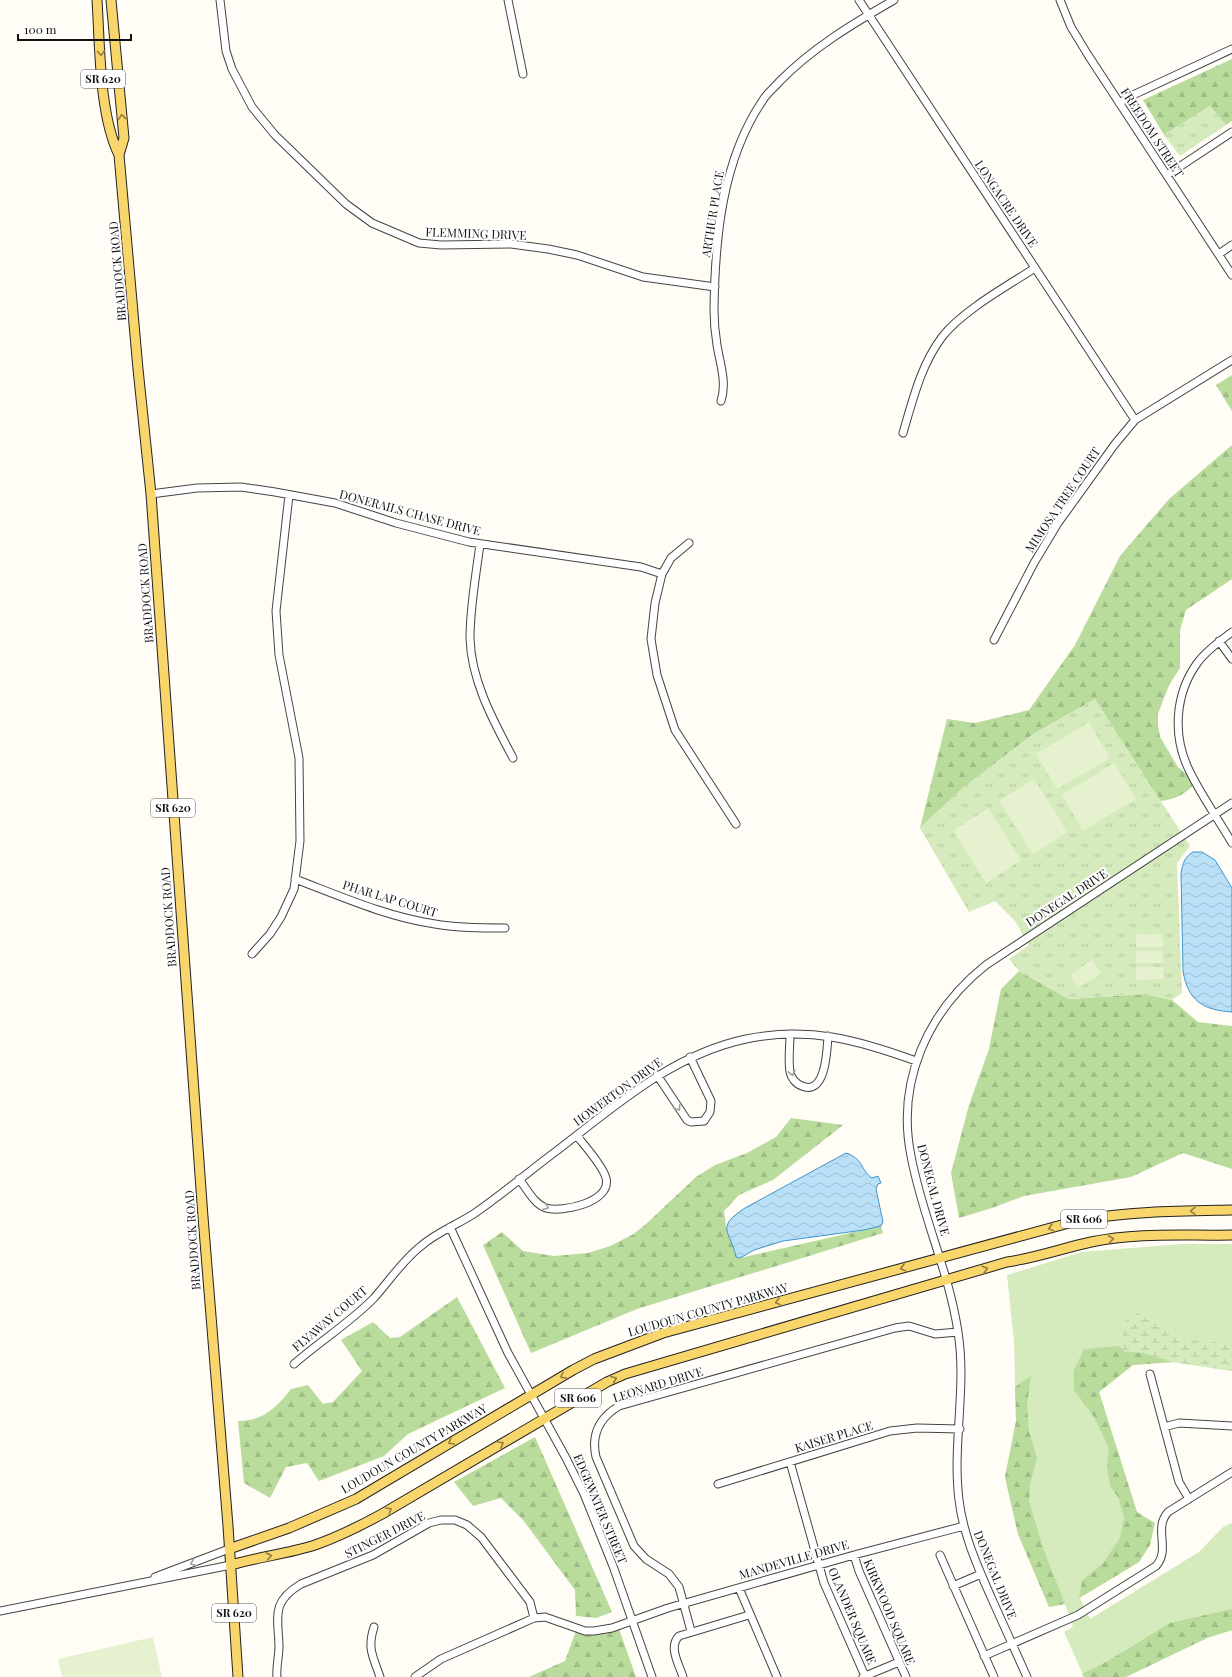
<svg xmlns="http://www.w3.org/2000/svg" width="1232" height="1677" font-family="'Playfair Display',serif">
	<defs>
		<pattern id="forest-firs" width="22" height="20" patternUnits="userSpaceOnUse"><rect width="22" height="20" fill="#b9dc9c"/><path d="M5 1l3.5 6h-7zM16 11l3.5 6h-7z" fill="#9ebc85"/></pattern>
		<pattern id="wetland-marsh" width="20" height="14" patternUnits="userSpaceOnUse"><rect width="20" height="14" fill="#d5ebbd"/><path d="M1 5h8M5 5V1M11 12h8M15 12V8" fill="none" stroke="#b6c8a1"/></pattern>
		<pattern id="park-tufts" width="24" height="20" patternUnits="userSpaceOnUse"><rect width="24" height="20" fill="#d5ebbd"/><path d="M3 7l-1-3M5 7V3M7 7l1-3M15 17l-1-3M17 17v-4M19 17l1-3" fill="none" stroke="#b6c8a1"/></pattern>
		<pattern id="water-waves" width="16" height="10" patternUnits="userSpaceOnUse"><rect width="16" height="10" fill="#b9e0f7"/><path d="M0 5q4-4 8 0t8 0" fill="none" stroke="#9ebfd3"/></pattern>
	</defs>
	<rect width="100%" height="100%" fill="#fffdf5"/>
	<!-- grass -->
	<path fill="#d5ebbd" d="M1181,1244h51v127l-59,-9 -40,3 -34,27 38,120 13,33 -11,17 -59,36 10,21 109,-67 24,-25 9,-4v107l-25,8 -81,39h-42l-20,-45 9,-5 -8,-23 -16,3 -31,-73 -13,-57 11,-56 -2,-79 -7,-67 75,-23z"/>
	<!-- forest -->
	<path fill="url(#forest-firs)" d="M1232,59v62l-6,4 -16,-19 -46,29 -21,-35z
		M1232,375v36l-16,-26z
		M1232,445v134l-46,31 -6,20v38l-11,17 -11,29v11l2,12 18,30 18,15c-10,12 -21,18 -37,19l-64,-102 -63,36 -69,53 -43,40 27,-109 28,4 54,-13 46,-65 45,-89 49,-57z
		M1019,971l50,28 76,-5 27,6 26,22 34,4v143l-49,-16 -52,24 -107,19 -32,12 -33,10 -8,-45 18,-68 20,-56 12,-60z
		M791,1118l52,7 -70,55 -34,15 -15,16 2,15 14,32 141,-32 2,7 -246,76 -106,44 -48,-108 19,-13 21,19 31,5 34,-3 22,-7 22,-11 13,-10 51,-48 19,-12 32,-12 29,-16z
		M457,1297l48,91 -97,46 -24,22 -65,25 -12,-18 -21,4 -16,31 -26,-15 -6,-62c25,0 38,-13 53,-32l17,-4 15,19 10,-2 29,-31 -21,-31 32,-18 17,16 10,-1z
		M1120,1346l4,5 20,2 29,9 -40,3 -34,27 38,120 18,11 -5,22 -11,17 -60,36 3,-17 21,-18 17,-25 4,-21 -6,-20 -8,-11 -3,-19 2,-19 -15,-31 -20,-27v-20l10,-21z
		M1031,1376l-4,30 2,25 8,27 -7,26 -1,17 13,44 23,59 -16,3 -31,-73 -13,-57 11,-56 -1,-34z
		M535,1437l77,175 -16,6 -20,-2 -1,-26 -52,-70 -22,-22 -28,8 -19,-24z
		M1232,1609v21l-25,8 -81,39h-42l-2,-3 26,-13 62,-38z
		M618,1626l18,51h-107l36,-16 12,-33z"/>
	<!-- wetland -->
	<path fill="url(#wetland-marsh)" d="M1141,1310l6,2 29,26 56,6v27l-59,-9 -29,-9 -20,-2 -4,-5 3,-7 1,-17z"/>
	<!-- park -->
	<path fill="url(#park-tufts)" d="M1210,106l16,19 -46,31 -16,-21z
		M1095,699l95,147 -13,17 5,130 -10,7 -27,-6 -76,5 -50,-28 -10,-12 20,-14 -14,-24 -20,-20 -26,11 -49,-84 43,-40 69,-53z"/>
	<!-- pitch -->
	<path fill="#e6f2cf" d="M1089,722l21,36 -53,31 -21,-35z
		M1114,763l22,36 -53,32 -21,-36z
		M1034,779l34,53 -35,22 -34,-53z
		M988,808l33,52 -35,23 -33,-52z
		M1136,934h26l1,13h-27z
		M1136,951h27v12h-27z
		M1092,960l9,14 -23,14 -8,-13z
		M1136,967h27v12l-27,1z
		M153,1637l9,40h-100l-4,-18z"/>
	<!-- water -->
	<path fill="url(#water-waves)" stroke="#3f96cf" d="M1193,852h9l13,8 17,28v124c-29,-2 -44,-11 -49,-41l-2,-98c2,-9 3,-16 12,-21z
		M846,1153c17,5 15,18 26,25l6,-2 3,7 -3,1 -2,5 7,33 -2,4 -17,4 -81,11 -29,9 -14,8 -4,-1c-5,-26 -22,-29 9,-49z"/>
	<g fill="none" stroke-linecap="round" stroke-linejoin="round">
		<!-- minor casing -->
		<g stroke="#444" stroke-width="9">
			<path id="minor" d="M220,0l6,51 6,18 20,38 23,28 71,69 26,19 47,20 22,2 70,-1 37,5 29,6 66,22 72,10
				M508,0l15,74
				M859,0l276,420
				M1060,0l11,27 17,28 144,220
				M1119,103l14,-8 99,-46
				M1167,175l65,-43
				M1219,254l13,-9
				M721,401c6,-19 -1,-37 -4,-56 -2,-12 -3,-24 -3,-36 1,-71 8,-149 49,-209 4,-7 11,-12 16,-18 33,-34 75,-59 115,-82
				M903,433c10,-34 18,-68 39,-96 20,-26 65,-51 93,-69
				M151,494l46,-6 44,-1 34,5 60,11 61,20 73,19 172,25 21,7
				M689,543l-18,15 -9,16 -7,29 -4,36 6,36 18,55 61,94
				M480,544c-4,31 -10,63 -10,94 1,43 24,84 43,120
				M1232,632c-12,9 -25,18 -34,30 -23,31 -26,73 -9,108 12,25 29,49 43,73
				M994,640l40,-77 24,-40 57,-79 20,-24 97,-60
				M1219,641l13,18
				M295,879c45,17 92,38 140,45 23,4 46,4 70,4
				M252,954l18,-20 11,-17 13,-28 6,-48 -1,-83 -20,-103 -3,-44 13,-116
				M790,1034c0,12 -2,26 0,38 1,6 6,12 12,14 24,10 25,-36 26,-50
				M657,1075l30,45 4,2 13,-1 6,-9 1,-11 -21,-44
				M519,1179c8,10 15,25 27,29 16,5 66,-6 60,-30 -3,-12 -21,-32 -29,-42
				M450,1227l58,126 58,105 18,36 29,72 39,111
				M294,1364c25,-22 58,-43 80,-66 16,-18 28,-37 47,-52 16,-14 36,-21 54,-33 26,-18 51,-39 76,-58 61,-46 119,-100 195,-116 63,-13 112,1 170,22
				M1150,1374l29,108 10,17
				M1164,1427l15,-4 53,3
				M790,1462l34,121 41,93
				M718,1484l172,-53 27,-3 43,1
				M854,1555l5,16 47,106
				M940,1555l54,122
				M155,1577l74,-28
				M953,1586l28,-12
				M739,1588l38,89
				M0,1611l231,-46
				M374,1627c-7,22 -1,29 6,50
				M691,1631l-12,-44 -10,-13 -23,-15 -12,-13 -38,-89c-5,-22 3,-39 23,-51l276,-78 14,-2 26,8 23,-2
				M984,1656l94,-41 78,-49c15,-17 -3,-37 12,-54l64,-40
				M277,1677c-1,-11 2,-20 2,-31 -1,-30 -8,-44 22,-62l72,-29 56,-32 12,-3h14l12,5 14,12 49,65 4,16
				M415,1677l26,-18 93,-41 11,-1 40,14h9l18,-3 56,-20 186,-53 110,-29
				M683,1677c-4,-13 -15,-30 -4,-41l70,-21
				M863,1677l36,-15
				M1027,1677c-12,-27 -24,-53 -36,-80 -14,-32 -28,-63 -32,-97 -7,-56 8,-112 -1,-168 -9,-61 -36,-116 -47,-176 -15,-75 17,-145 75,-191l246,-162"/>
		</g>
		<!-- major casing -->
		<g stroke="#222" stroke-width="11">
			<path id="major" d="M97,0c3,46 2,114 22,155l19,214 13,125 52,723 25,309 10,151
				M111,0l13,138 -5,17
				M229,1549l60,-21 67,-29 217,-129 21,-11 69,-26 417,-113c51,-9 101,-9 152,-10
				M231,1565c27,-8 56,-11 84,-20 23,-8 45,-19 67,-31l225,-132 18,-8 382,-112c29,-4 56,-14 84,-20 47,-10 94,-6 141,-7"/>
		</g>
		<!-- minor -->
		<use href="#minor" stroke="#fff" stroke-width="7"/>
		<!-- major -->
		<use href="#major" stroke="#f9d66b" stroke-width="9"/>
	</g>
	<!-- one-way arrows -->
	<defs><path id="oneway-chevron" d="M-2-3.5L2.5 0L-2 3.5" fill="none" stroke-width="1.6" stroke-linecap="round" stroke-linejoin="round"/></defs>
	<g stroke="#917d42">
		<use href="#oneway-chevron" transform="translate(101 53) rotate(86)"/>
		<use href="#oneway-chevron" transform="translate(122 117) rotate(-96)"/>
		<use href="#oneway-chevron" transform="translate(1193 1211) rotate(179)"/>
		<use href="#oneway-chevron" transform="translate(1051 1228) rotate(165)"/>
		<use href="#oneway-chevron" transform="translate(1111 1239) rotate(-8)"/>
		<use href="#oneway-chevron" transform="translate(903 1268) rotate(165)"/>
		<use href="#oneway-chevron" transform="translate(985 1269) rotate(-16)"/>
		<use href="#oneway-chevron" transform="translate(778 1302) rotate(165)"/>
		<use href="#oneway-chevron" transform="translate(563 1376) rotate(150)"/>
		<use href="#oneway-chevron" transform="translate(614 1379) rotate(-23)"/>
		<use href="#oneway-chevron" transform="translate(451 1442) rotate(149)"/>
		<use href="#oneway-chevron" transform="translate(501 1444) rotate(-30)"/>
		<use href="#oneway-chevron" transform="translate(389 1510) rotate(-31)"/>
		<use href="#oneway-chevron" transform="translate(269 1556) rotate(-12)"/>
	</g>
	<g stroke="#a0a0a0">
		<use href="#oneway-chevron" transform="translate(792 1073) rotate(76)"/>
		<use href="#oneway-chevron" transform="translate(678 1108) rotate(57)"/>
		<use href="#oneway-chevron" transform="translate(546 1207) rotate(21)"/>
		<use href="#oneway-chevron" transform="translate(193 1563) rotate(159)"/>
	</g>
	<g text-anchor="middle" stroke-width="4" stroke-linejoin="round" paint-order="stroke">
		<!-- shield labels -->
		<g fill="#fff" stroke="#585858" stroke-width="1">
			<rect x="81" y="70" width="44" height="18" rx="3"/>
			<rect x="151" y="799" width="44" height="18" rx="3"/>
			<rect x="1061" y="1210" width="46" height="18" rx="3"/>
			<rect x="555" y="1389" width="46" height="18" rx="3"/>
			<rect x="212" y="1604" width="44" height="18" rx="3"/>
		</g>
		<g font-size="11" font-weight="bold" fill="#111">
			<text x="103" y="83">SR 620</text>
			<text x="173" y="812">SR 620</text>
			<text x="1084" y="1223">SR 606</text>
			<text x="578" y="1402">SR 606</text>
			<text x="234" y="1617">SR 620</text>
		</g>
		<!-- street labels -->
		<g font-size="12" fill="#111" stroke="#fff">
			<text transform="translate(1152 133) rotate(57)" y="4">FREEDOM STREET</text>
			<text transform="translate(1006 204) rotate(56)" y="4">LONGACRE DRIVE</text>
			<text transform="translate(713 214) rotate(-81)" y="4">ARTHUR PLACE</text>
			<text transform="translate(476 234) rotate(2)" y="4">FLEMMING DRIVE</text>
			<text transform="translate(118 271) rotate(-95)" y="4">BRADDOCK ROAD</text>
			<text transform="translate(1063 500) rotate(-56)" y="4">MIMOSA TREE COURT</text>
			<text transform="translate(410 513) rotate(15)" y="4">DONERAILS CHASE DRIVE</text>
			<text transform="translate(146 593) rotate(-94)" y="4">BRADDOCK ROAD</text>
			<text transform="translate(1067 898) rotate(-33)" y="4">DONEGAL DRIVE</text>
			<text transform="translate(390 899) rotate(17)" y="4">PHAR LAP COURT</text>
			<text transform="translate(169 917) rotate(-94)" y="4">BRADDOCK ROAD</text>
			<text transform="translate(618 1092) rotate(-36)" y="4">HOWERTON DRIVE</text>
			<text transform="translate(933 1190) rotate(75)" y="4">DONEGAL DRIVE</text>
			<text transform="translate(193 1240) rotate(-94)" y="4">BRADDOCK ROAD</text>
			<text transform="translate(708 1310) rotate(-16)" y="4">LOUDOUN COUNTY PARKWAY</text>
			<text transform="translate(330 1319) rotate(-40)" y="4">FLYAWAY COURT</text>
			<text transform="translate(658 1385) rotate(-17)" y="4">LEONARD DRIVE</text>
			<text transform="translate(834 1437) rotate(-17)" y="4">KAISER PLACE</text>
			<text transform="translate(414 1449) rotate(-30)" y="4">LOUDOUN COUNTY PARKWAY</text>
			<text transform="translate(600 1509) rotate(67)" y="4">EDGEWATER STREET</text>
			<text transform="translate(385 1535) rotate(-27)" y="4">STINGER DRIVE</text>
			<text transform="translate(794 1560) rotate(-16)" y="4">MANDEVILLE DRIVE</text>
			<text transform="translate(995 1575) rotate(68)" y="4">DONEGAL DRIVE</text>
			<text transform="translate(889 1612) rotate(67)" y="4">KIRKWOOD SQUARE</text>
			<text transform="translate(852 1616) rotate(67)" y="4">OLANDER SQUARE</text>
		</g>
	</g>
	<!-- scale -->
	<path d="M18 34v6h113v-6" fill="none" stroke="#111111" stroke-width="2"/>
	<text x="24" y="34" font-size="12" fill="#111111" stroke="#ffffff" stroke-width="3" paint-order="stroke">100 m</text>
</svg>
